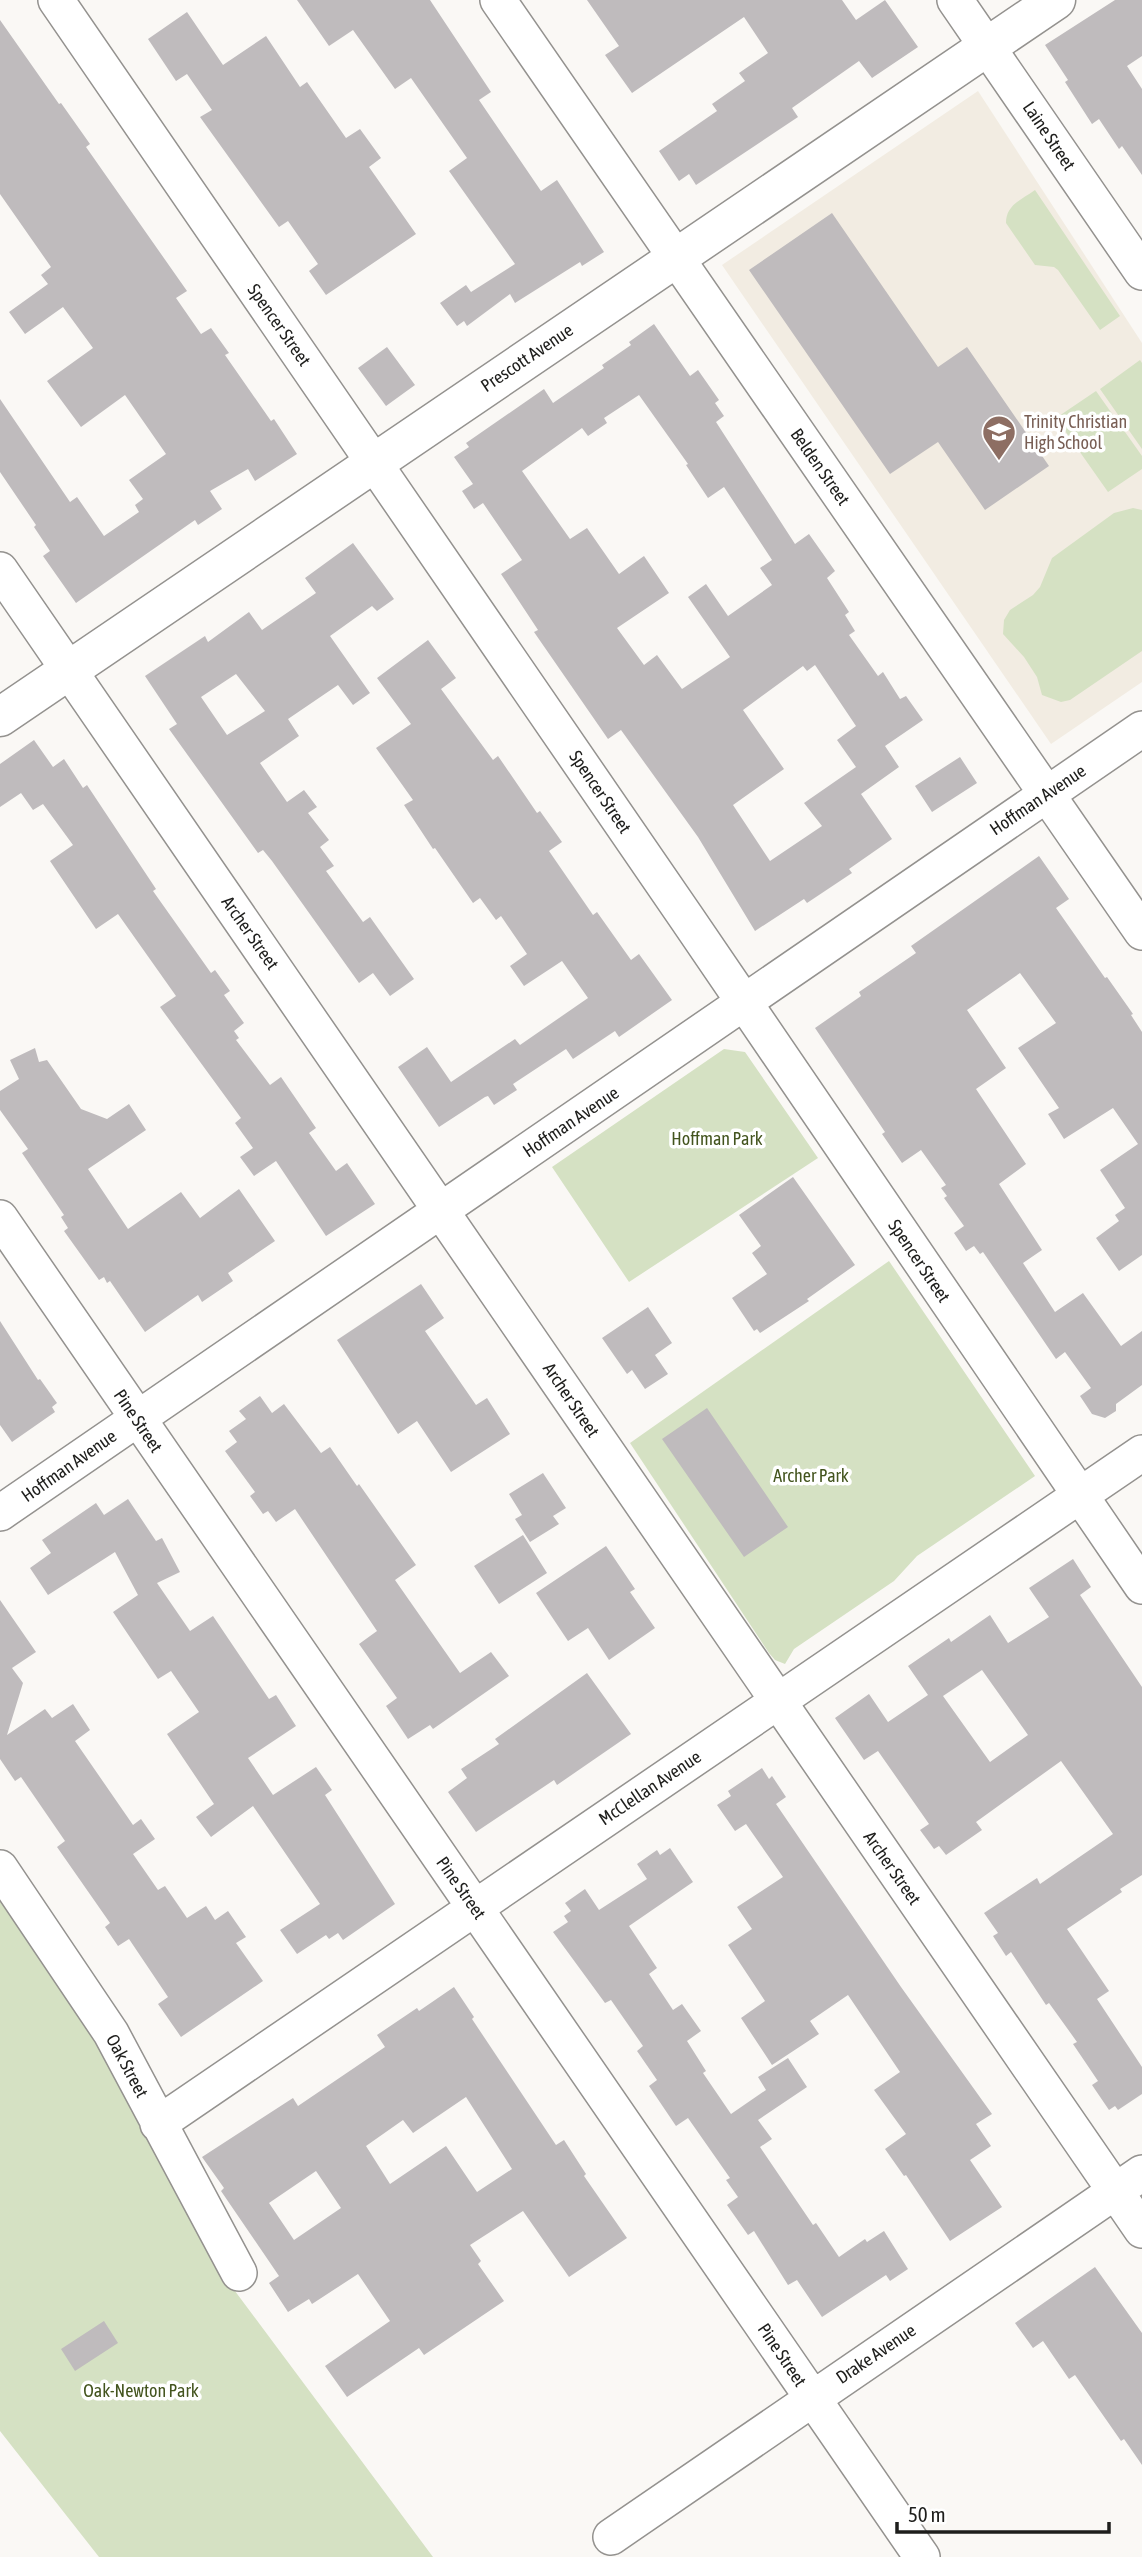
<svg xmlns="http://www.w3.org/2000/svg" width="1142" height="2557" font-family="'Asap Condensed',sans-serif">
	<rect width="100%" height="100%" fill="#faf8f5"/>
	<!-- built -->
	<path fill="#f2ece2" d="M978,91l164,252v339l-91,62 -329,-479z"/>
	<!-- green -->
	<path fill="#d5e1c3" d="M1035,190l85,126 -20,14 -42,-60 -4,-3 -19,-2 -29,-42c0,-18 15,-23 29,-33z
		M1140,360l2,3v86l-42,-60z
		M1096,391l46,65v13l-34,23 -52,-74z
		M1133,508l9,2v141l-72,49 -9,2 -19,-7 -5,-18 -13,-20 -21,-23 1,-14 6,-10 23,-15 7,-8 12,-29 62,-45z
		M724,1049l21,3 73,106 -189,124 -77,-115z
		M889,1261l146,215 -118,80 -23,25 -100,68 -9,15 -10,-4 -6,-7 -139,-210z
		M0,1897l96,140 133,246 204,274h-334l-99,-126z"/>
	<!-- building -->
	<path fill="#bfbbbd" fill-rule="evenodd" d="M297,0h133l61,92 -12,8 62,91 16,-11 47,72 -22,14 -2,-4 -65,41 -5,-9 -43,32 -3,-5 -7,5 -17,-23 26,-18 5,7 44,-28 -66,-93 18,-13 -56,-80 -16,11 -42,-59 -24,16z
		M587,0h255l14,20 29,-20 33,47 -46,31 -13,-17 -67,47 6,9 -102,68 -7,-11 -10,7 -20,-30 58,-40 -5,-7 33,-23 -6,-8 29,-20 -24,-36 -112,76 -27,-38 14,-9z
		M1115,0h27v56l-15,10 15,23v86l-20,-29 -3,3 -20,-30 -7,5 -27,-42 3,-2 -23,-35z
		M187,12l36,53 43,-29 34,51 7,-5 39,56 14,-9 21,29 -12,9 47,67 -90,61 -17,-24 9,-7 -30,-43 -9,6 -79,-110 12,-7 -25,-36 -11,7 -28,-42z
		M0,20l59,84 2,-1 29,41 -4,3 101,144 -11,7 25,36 10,-6 18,25 -4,2 46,66 3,-2 23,35 -42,27 -7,-12 -38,22 12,18 -24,16 -3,-5 -119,83 -33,-47 7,-5 -16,-24 2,-2 -36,-53v-73l70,103 7,-5 27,39 35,-24 -4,-7 8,-6 -14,-19 37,-26 -41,-59 -44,32 -34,-46 46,-33 -30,-41 -38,27 -16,-22 39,-28 -7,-9 10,-8 -51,-73z
		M832,213l106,154 29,-20 82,119 -64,44 -47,-68 -48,32 -141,-204z
		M654,324l36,52 8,-6 21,30 -4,3 9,13 -8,6 79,122 14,-10 26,37 -8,7 22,34 -4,3 10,16 -6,4 29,41 5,-4 17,27 6,-3 17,24 -38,26 14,21 -38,27 31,45 -43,30 3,4 -45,30 -3,-4 -49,32 -57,-94 -77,-107 -13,9 -74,-107 4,-2 -37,-56 21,-14 -39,-57 -9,6 -12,-18 11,-7 -19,-27 15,-10 -3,-4 78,-54 9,14 51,-35 -2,-3 29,-20 -2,-3zM639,395l49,69 -2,1 22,33 16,-11 48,73 -12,8 12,17 -44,31 -22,-32 -18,13 42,60 -48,32 -25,-34 -13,10 -27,-37 52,-35 -25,-37 -25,18 -32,-46 -17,11 -48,-68 60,-43 6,8 19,-13 -3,-5zM815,665l41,61 -19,14 19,27 -52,36 18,23 -52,35 -37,-56 51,-36 -41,-59 60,-44 4,5z
		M387,347l28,38 -29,21 -28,-38z
		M353,543l41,56 -17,12 -5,-5 -42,30 40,57 -17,12 -15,-20 -50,34 11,17 -39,27 27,39 17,-12 13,17 -9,6 21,27 -9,7 14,19 -8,5 37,51 7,-5 44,62 -24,17 -17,-23 -14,10 -87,-122 -9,-11 -5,3 -89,-124 8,-5 -32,-48 60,-40 3,6 41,-30 13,18 54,-37 -11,-15zM236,674l29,37 -38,24 -26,-38z
		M428,640l28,38 -15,11 52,71 5,-4 39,57 3,-2 22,31 -13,9 44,64 4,-3 34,48 8,-6 33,46 -53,37 -4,-6 -42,28 -7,-10 -53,35 4,6 -23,15 -6,-9 -3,1 -46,30 -41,-60 29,-20 24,35 64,-43 5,6 68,-47 -26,-37 -38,25 -14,-20 17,-12 -26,-38 -5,4 -16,-22 -7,5 -38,-55 -2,1 -29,-44 9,-5 -37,-52 35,-24 -34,-46z
		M34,740l19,27 11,-8 19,29 4,-3 69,104 -3,2 58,82 4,-3 15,21 -6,4 20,28 -10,8 5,7 -3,2 34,45 11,-8 35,51 -7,5 27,38 11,-8 28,41 -49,32 -50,-75 -22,15 -14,-19 13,-9 -18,-25 6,-5 -81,-111 16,-11 -58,-82 -22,15 -46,-68 23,-16 -30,-41 -10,6 -12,-17 -21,14v-43z
		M960,757l17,26 -45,29 -17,-26z
		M1039,856l30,43 -13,9 49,70 2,-1 26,37 -2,1 11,17v223l-23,16 -23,-33 23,-17 -4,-6 10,-7 -25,-38 38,-26 -25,-36 -49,31 -16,-25 11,-6 -41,-60 38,-25 -36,-50 -53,37 39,58 -30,21 50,75 -27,20 43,66 -19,13 32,49 28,-19 38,53 21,-15v54l-26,19v7l-11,7 -13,-4 -12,-18 11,-8 -26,-36 -9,7 -73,-107 -3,2 -6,-8 -8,5 -12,-18 10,-7 -20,-28 3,-2 -6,-8 5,-3 -25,-35 -19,13 -20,-29 3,-2 -70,-104 46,-32 -2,-4 57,-39 -5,-7z
		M35,1048l4,14 8,-2 34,49 26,10 22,-15 17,26 -58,39 40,60 53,-37 19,26 39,-29 36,52 -47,32 5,8 -31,21 -4,-7 -53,37 -35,-51 -3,2 -3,-6 -5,3 -35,-49 4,-3 -7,-11 3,-2 -42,-62 6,-4 -28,-39v-19l19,-12 -9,-19z
		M793,1177l62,88 -48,34 2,2 -49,32 -3,-4 -3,2 -22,-33 35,-24 -15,-21 9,-7 -22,-31z
		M421,1284l23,34 -19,13 51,74 11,-7 23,36 -59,38 -34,-51 -19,13 -61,-94z
		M648,1307l24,36 -17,12 13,19 -23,15 -13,-19 -5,4 -25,-36z
		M0,1321l38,59 2,-1 17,24 -5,4 3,5 -43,30 -12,-17z
		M260,1396l12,17 12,-9 37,49 9,-6 27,39 2,-2 57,81 -21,15 65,93 31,-21 18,24 -76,53 -3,-4 -22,14 -22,-33 11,-8 -38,-54 18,-13 -82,-122 -19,13 -8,-11 -5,3 -13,-18 5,-4 -30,-41 12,-9 -8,-11 17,-12 -7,-8z
		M707,1408l81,119 -44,30 -82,-118z
		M543,1473l23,35 -13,8 6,8 -29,18 -15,-23 7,-4 -13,-21z
		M128,1499l28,42 6,-3 18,34 -23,11 33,48 23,-15 56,83 7,-4 20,31 -48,32 25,37 43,-28 16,23 -7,5 70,109 -52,36 -5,-7 -9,6 -3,-4 -29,19 -17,-24 40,-26 -67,-98 -42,31 -15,-20 18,-13 -47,-70 32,-22 -28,-41 -13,8 -45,-67 25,-17 -23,-43 -67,43 -18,-27 21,-15 -9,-13 54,-37 8,12z
		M523,1535l24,38 -48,31 -25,-38z
		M606,1546l29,43 -5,3 25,36 -46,32 -21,-32 -20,13 -32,-48z
		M1073,1559l18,28 -11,8 62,92v188l-22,14 2,3 -55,37 42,62 -12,8 45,68v27l-24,16 -3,-4 -6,4 -17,-25 6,-4 -25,-37 4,-2 -28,-39 -3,2 -35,-53 -5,4 -13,-20 5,-3 -14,-20 53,-35 3,6 73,-50 -52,-73 -85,61 6,8 -36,25 -7,-9 -5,3 -14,-19 9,-6 -51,-73 -14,9 -29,-42 34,-24 19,28 40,-27 -20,-29 41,-28 2,4 39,-27 18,28 41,-26 -20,-29zM982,1670l46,65 -38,27 -47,-66z
		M0,1600l36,52 -24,16 11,15 -16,52 38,-26 7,9 21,-14 17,26 -15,11 58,84 8,-6 14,20 -22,15 25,36 7,-4 22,32 19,-12 9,14 13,-9 18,26 -10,6 27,38 -82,56 -23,-33 10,-7 -39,-58 -11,7 -13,-19 5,-4 -53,-76 8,-6 -44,-64 -6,4 -15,-22z
		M587,1673l44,61 -74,51 -3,-5 -78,52 -28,-40 19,-14 -6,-9 38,-25 -4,-5z
		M762,1768l7,11 3,-3 14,21 -10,7 125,183 91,127 -16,10 15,22 -21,14 32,47 -52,34 -44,-66 -2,1 -19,-27 21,-15 -32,-44 26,-18 -52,-77 -38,26 9,13 -47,31 -31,-47 24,-17 -37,-56 24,-16 -15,-22 46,-30 -37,-53 -11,7 -18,-26 14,-9 -3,-5z
		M670,1848l23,34 -64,44 28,42 -8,6 24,36 9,-6 19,27 -14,10 19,30 -3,2 28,41 35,-24 -8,-13 30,-19 19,29 -49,33 14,19 -12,8 53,78 3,-2 23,34 26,-18 2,3 17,-11 24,38 -18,12 -4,-6 -64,42 -25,-37 -9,5 -34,-54 -6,4 -21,-30 11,-8 -12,-17 4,-2 -42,-60 -12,8 -27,-40 8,-6 -20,-29 6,-5 -32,-46 -6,3 -52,-71 15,-10 -4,-6 7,-5 -6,-8 20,-14 14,21 48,-31 -10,-15 20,-14 3,5z
		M454,1987l20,30 -2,2 84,126 8,-5 22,34 -2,2 43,62 -58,39 -46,-66 -53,34 11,16 -3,3 26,37 -80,54 -5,-7 -72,49 -22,-31 65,-45 -32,-47 -46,30 -3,-5 -21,13 -19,-29 10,-7 -58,-85 3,-3 -22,-31 91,-59 5,8 87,-59 -8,-12 40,-27 2,3zM466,2097l46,72 -35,23 -31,-46 -56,38 -24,-38 37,-26 10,13zM316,2171l25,37 -47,32 -25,-37z
		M1095,2267l47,66v132l-18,-26 -3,2 -46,-66 -6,4 -26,-38 -10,7 -18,-25z
		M104,2321l14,22 -43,28 -14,-22z"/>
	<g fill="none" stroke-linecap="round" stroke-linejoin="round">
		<!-- street casing -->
		<g stroke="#94928f" stroke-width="38">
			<path id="street" d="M56,0l632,920 454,666
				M498,0l644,932
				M955,0l187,272
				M0,570l1142,1660
				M0,1218l922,1339
				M0,1513l1142,-784
				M0,1868l111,165 128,240
				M158,2124l984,-671
				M611,2537l531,-364"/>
		</g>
		<!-- secondary casing -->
		<g stroke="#94928f" stroke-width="41">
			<path id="secondary" d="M0,717l1056,-717"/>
		</g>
		<!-- street -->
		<use href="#street" stroke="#fff" stroke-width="35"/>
		<!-- secondary -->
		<use href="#secondary" stroke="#fff" stroke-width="38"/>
	</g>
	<!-- icons -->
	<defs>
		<g id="school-pin" transform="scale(1.75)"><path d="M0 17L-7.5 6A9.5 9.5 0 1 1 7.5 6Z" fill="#8d6e63" stroke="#fff"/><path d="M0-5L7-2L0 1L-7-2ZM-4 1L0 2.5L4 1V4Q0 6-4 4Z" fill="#fff"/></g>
	</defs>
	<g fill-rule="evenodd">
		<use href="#school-pin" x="999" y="432"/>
	</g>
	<g text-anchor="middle" stroke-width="7" stroke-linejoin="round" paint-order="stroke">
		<!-- street labels -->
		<g font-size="18" fill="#1e1e1c" stroke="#fff">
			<text transform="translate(1049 136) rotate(56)" y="6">Laine Street</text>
			<text transform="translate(279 325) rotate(55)" y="6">Spencer Street</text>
			<text transform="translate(527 358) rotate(-34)" y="6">Prescott Avenue</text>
			<text transform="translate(820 467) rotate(55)" y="6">Belden Street</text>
			<text transform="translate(600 792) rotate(56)" y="6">Spencer Street</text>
			<text transform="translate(1038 800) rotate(-34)" y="6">Hoffman Avenue</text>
			<text transform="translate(250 933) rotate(55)" y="6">Archer Street</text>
			<text transform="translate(571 1122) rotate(-34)" y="6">Hoffman Avenue</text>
			<text transform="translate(919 1261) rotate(56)" y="6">Spencer Street</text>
			<text transform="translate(571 1400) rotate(56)" y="6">Archer Street</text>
			<text transform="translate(138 1421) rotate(56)" y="6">Pine Street</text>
			<text transform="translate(69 1466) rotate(-35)" y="6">Hoffman Avenue</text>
			<text transform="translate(650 1788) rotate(-34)" y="6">McClellan Avenue</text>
			<text transform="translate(892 1868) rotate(55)" y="6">Archer Street</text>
			<text transform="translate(461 1888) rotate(55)" y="6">Pine Street</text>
			<text transform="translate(127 2066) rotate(62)" y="6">Oak Street</text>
			<text transform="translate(876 2354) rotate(-34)" y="6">Drake Avenue</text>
			<text transform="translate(782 2355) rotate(56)" y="6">Pine Street</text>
		</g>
		<!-- education labels -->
		<g font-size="18" fill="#785e54" stroke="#fff" text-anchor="start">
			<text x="1024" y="428">Trinity Christian<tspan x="1024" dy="21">High School</tspan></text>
		</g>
		<!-- park labels -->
		<g font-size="18" fill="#43541e" stroke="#fff">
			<text x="717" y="1145">Hoffman Park</text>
			<text x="811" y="1482">Archer Park</text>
			<text x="141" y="2397">Oak-Newton Park</text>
		</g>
	</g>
	<!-- scale -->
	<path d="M897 2522v10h212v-10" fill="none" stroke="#1e1e1c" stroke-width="3.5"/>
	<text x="908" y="2522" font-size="21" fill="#1e1e1c" stroke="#ffffff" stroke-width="5" paint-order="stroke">50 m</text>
</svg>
